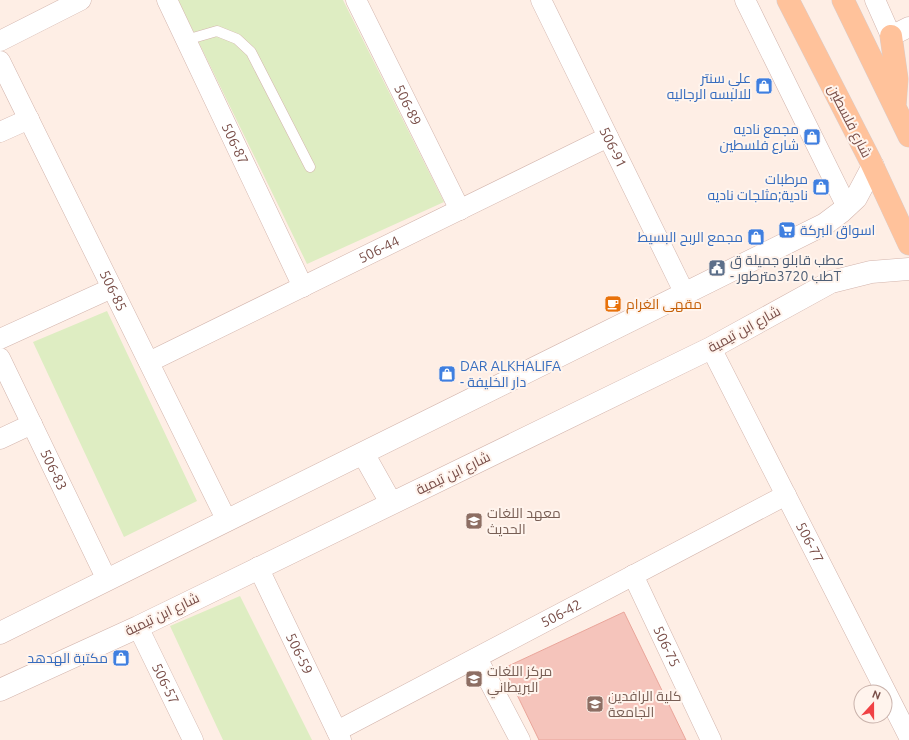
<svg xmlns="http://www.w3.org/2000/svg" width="909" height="740" font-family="Ubuntu,Cairo,sans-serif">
	<rect width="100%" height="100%" fill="#feeee5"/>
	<!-- green -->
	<path fill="#deedc2" d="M178,0h165l101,202 -137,62z
		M107,311l90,190 -73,36 -91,-195z
		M240,596l72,144h-89l-53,-114z"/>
	<!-- building -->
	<path fill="#f5c4bb" stroke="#e9a59a" d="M624,612l62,128h-147l-35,-72z"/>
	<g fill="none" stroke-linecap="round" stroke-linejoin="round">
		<!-- service casing -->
		<g stroke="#d3b5ad" stroke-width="11">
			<path id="service" d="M186,40l31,-9 20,8 14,13 59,115"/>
		</g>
		<!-- minor casing -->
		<g stroke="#d3b5ad" stroke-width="21">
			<g id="minor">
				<path id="s1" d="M167,0l136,287"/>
				<path id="s2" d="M356,0l104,210"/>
				<path id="s3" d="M541,0l144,294"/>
				<path d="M745,0l102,207"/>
				<path d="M875,0l16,36 18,-9"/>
				<path d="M0,41l81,-41"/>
				<path id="s4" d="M0,61l227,460"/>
				<path d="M0,132l29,-13"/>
				<path d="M0,339l112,-51"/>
				<path id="s5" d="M711,348l198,389"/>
				<path id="s6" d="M0,358l107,222"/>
				<path id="s7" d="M149,362l459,-225"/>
				<path d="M0,439l32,-15"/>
				<path id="s8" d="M258,567l83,173"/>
				<path id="s9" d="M633,575l78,165"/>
				<path id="s10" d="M138,627l55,113"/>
				<path d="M477,658l43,82"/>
				<path id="s11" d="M337,731l449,-236"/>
			</g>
		</g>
		<!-- tertiary casing -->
		<g stroke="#d3b5ad" stroke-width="23">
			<path id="tertiary" d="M363,453l28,50
				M0,633l825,-409 16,-12 15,-14 17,-32
				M0,690l138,-63 573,-279 120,-66 40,-10 38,-3"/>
		</g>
		<!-- primary casing -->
		<g stroke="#d9cdcc" stroke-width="23">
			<path id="primary" d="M788,0l82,160 39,84
				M843,0l66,136
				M891,36l6,43 -2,27"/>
		</g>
		<!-- service -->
		<use href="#service" stroke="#fff" stroke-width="10"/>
		<!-- minor -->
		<use href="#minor" stroke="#fff" stroke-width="20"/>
		<!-- tertiary -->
		<use href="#tertiary" stroke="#fff" stroke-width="22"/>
		<!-- primary -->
		<use href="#primary" stroke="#ffc29b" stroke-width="22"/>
	</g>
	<!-- icons -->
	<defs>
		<g id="shop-square" transform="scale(0.9)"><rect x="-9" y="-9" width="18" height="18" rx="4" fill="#3f7fe0" stroke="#fff4ed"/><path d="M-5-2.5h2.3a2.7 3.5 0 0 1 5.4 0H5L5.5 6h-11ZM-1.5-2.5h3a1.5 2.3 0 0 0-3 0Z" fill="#fff"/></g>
		<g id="supermarket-square" transform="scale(0.9)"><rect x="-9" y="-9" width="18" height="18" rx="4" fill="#3f7fe0" stroke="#fff4ed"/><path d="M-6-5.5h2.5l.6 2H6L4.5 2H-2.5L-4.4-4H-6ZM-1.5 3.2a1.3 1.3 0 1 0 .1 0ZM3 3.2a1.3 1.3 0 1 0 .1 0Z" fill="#fff"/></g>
		<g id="civic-square" transform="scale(0.9)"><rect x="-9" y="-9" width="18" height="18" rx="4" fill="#5c6f8a" stroke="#fff4ed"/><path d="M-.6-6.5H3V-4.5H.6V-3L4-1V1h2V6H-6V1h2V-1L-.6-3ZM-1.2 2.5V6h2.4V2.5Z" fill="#fff"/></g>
		<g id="cafe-square" transform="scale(0.9)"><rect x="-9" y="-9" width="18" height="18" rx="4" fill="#e8710a" stroke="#fff4ed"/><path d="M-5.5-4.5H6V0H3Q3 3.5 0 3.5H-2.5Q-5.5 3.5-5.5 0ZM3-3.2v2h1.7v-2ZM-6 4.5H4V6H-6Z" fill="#fff"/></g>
		<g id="school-square" transform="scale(0.9)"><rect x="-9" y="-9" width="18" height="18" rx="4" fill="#8d6e63" stroke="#fff4ed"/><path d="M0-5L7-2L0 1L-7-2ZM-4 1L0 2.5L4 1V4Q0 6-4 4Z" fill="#fff"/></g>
		<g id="university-square" transform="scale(0.9)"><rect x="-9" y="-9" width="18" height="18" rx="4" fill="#8d6e63" stroke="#fff4ed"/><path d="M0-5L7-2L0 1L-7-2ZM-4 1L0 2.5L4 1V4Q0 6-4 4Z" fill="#fff"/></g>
	</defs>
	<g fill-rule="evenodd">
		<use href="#shop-square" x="764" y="86"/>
		<use href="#shop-square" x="812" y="137"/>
		<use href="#shop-square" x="821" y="187"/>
		<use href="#supermarket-square" x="787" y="230"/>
		<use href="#shop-square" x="756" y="237"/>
		<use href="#civic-square" x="717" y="268"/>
		<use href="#cafe-square" x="613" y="304"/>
		<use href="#shop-square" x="447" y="374"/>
		<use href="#school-square" x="474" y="521"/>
		<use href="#shop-square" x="121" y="658"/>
		<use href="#school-square" x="474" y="679"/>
		<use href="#university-square" x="595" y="704"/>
	</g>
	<g text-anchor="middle" stroke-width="4" stroke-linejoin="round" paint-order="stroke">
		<!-- shop labels -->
		<g font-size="14" fill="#366cbe" stroke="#fff4ed" text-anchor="end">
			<text x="751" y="83">علي سنتر<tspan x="751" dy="16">للالبسه الرجاليه</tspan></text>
			<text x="799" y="134">مجمع ناديه<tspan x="799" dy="16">شارع فلسطين</tspan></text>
			<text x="808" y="184">مرطبات<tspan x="808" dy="16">نادية;مثلجات ناديه</tspan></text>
			<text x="800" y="235" text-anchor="start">اسواق البركة</text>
			<text x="743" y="242">مجمع الربح البسيط</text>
			<text x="460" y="371" text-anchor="start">DAR ALKHALIFA<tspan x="460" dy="16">- دار الخليفة</tspan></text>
			<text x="108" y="663">مكتبة الهدهد</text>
		</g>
		<!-- street labels -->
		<g font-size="14" fill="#794e48" stroke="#fff4ed">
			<text dy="5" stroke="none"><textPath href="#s2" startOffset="117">506-89</textPath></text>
			<text transform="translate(850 121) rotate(63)" y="5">شارع فلسطين</text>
			<text dy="5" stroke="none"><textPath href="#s1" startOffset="159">506-87</textPath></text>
			<text dy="5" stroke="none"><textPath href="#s3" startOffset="164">506-91</textPath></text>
			<text dy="5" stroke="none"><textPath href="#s7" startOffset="256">506-44</textPath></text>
			<text dy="5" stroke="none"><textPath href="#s4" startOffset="256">506-85</textPath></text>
			<text transform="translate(744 329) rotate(-29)" y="5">شارع ابن تيمية</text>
			<text dy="5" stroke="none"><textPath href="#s6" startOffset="124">506-83</textPath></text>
			<text transform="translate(453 473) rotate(-26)" y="5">شارع ابن تيمية</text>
			<text dy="5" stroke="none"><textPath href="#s5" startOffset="218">506-77</textPath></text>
			<text dy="5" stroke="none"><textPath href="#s11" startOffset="253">506-42</textPath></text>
			<text transform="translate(162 614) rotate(-26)" y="5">شارع ابن تيمية</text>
			<text dy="5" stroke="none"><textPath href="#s9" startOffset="79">506-75</textPath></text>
			<text dy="5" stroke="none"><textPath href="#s8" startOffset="96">506-59</textPath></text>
			<text dy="5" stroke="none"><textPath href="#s10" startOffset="63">506-57</textPath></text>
		</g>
		<!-- service labels -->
		<g font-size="14" fill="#4e5e75" stroke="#fff4ed" text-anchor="start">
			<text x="730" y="265">عطب قابلو جميلة ق<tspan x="730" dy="16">- طب 3720مترطورT</tspan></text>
		</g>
		<!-- food labels -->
		<g font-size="14" fill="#c56008" stroke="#fff4ed" text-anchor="start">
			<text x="626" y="309">مقهى الغرام</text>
		</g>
		<!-- education labels -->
		<g font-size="14" fill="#785e54" stroke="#fff4ed" text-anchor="start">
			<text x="487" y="518">معهد اللغات<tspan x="487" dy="16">الحديث</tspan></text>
			<text x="487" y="676">مركز اللغات<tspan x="487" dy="16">البريطاني</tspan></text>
			<text x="608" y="701">كلية الرافدين<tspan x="608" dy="16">الجامعة</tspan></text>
		</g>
	</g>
	<!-- north arrow -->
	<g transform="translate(873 704) rotate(21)"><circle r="19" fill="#fff4ed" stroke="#c9b2ab"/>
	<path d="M0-3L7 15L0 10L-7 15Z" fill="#f04245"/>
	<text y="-6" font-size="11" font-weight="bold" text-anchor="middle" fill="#794e48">N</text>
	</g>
</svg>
